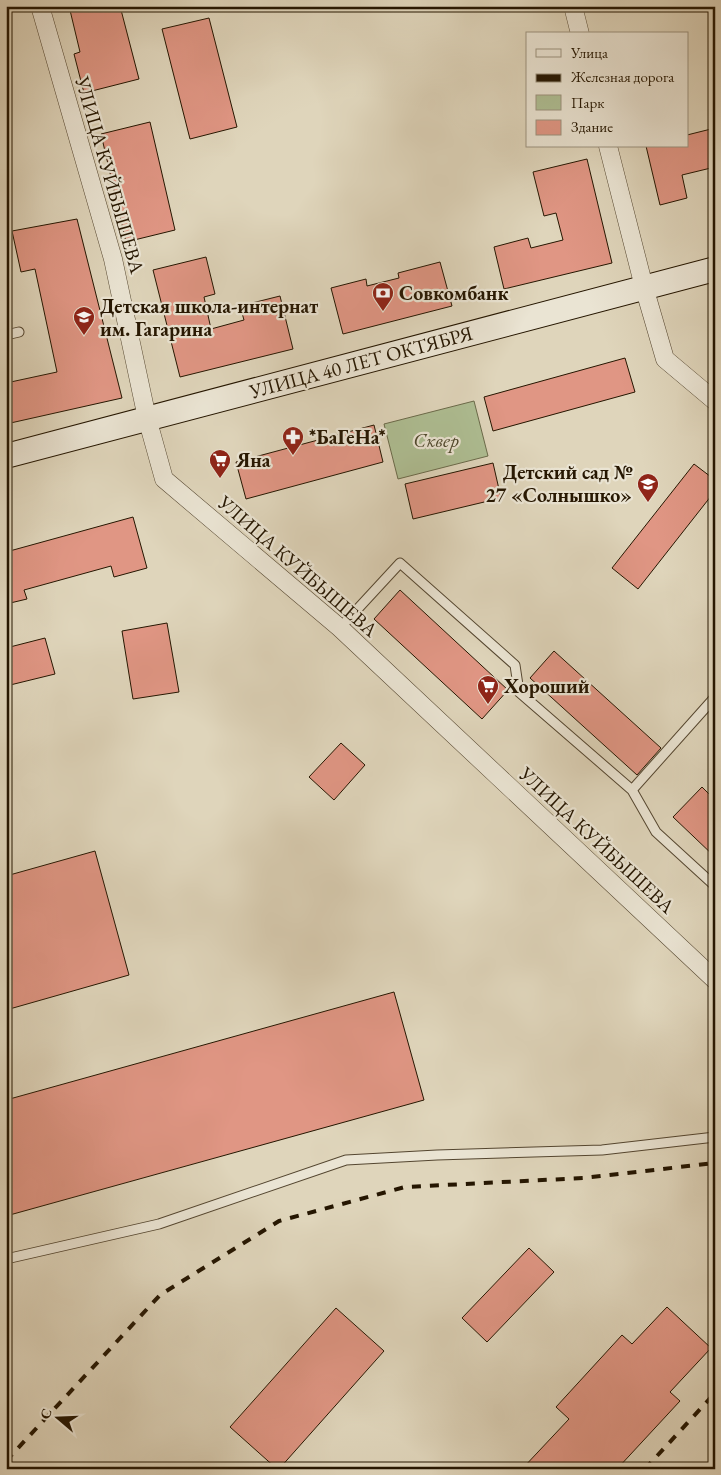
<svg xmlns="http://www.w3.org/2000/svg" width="721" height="1475" font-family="'EB Garamond',serif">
	<rect width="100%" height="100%" fill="#dfd5bb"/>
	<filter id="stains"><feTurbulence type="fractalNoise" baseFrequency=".004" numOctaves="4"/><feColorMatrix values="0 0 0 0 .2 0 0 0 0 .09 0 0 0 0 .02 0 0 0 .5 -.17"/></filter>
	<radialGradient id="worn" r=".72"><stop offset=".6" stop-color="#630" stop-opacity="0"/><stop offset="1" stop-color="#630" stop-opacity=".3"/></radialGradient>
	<!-- green -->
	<path fill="#aebe93" stroke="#6a6a4a" d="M474,401l14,55 -90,23 -14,-55z"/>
	<!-- building -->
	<path fill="#e09684" stroke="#251601" d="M69,6h51l19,73 -55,14 -10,-39 6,-2z
		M209,18l28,109 -47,12 -28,-110z
		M150,122l25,108 -49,12 -25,-108z
		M715,128v39l-33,8 5,23 -27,7 -14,-59h41v-11z
		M587,159l25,104 -108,26 -10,-42 34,-9 3,10 32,-8 -7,-27 -12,3 -11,-44z
		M77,219l45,179 -116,26v-41l51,-11 -22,-103 -14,3 -9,-41z
		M206,257l9,37 -11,3 7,32 33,-9 -4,-14 40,-10 13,53 -113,28 -27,-107z
		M440,262l12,44 -109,28 -12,-46 35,-9 1,7 32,-8 -1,-5z
		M625,358l10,34 -142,39 -9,-34z
		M374,425l9,37 -137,37 -10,-37z
		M493,463l8,35 -88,21 -8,-35z
		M694,464l21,16v11l-77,98 -26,-21z
		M133,517l14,51 -33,9 -3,-11 -87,24 3,9 -21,5v-52z
		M400,590l108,100 -26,29 -108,-100z
		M167,623l12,69 -46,7 -11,-68z
		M45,638l10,36 -49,12v-38z
		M554,651l107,97 -24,27 -107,-97z
		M341,743l24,22 -31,35 -25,-23z
		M702,787l13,13v57l-42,-40z
		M95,851l34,124 -123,35v-134z
		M394,992l30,108 -418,116v-116z
		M529,1248l25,24 -67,70 -25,-24z
		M667,1307l44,41 -41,44 10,9 -63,68h-95l47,-50 -13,-12 66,-72 10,9z
		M336,1308l48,43 -105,118h-2l-47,-42z"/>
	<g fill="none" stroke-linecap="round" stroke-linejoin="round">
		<!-- lane casing -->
		<g stroke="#544630" stroke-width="11">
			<path id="lane" d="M6,335l13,-3
				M340,628l60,-65 115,102 4,27 113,98 83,-93
				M632,790l24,42 59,54
				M6,1259l153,-35 187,-64 91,-5 165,-5 113,-13"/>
		</g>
		<!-- street casing -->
		<g stroke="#544630" stroke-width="19">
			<path id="street" d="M40,6l73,253 34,159 17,61 176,149 375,352
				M573,6l7,28
				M608,146l36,141 21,72 50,42"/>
		</g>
		<!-- secondary casing -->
		<g stroke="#251601" stroke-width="26">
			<path id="secondary" d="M6,456l709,-187"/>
		</g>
		<!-- lane -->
		<use href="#lane" stroke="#eae4d3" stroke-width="9"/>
		<!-- street -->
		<use href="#street" stroke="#eae4d3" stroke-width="18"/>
		<!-- secondary -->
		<use href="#secondary" stroke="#eae4d3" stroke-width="24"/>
		<!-- rail -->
		<path stroke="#251601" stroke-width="4" stroke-dasharray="9 9" stroke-linecap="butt" d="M6,1461l154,-166 119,-74 126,-34 178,-9 132,-15
			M645,1469l70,-76"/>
	</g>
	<!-- icons -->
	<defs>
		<g id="bank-pin" transform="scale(1.125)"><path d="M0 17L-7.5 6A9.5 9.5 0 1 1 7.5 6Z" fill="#8f2418" stroke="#eae4d3"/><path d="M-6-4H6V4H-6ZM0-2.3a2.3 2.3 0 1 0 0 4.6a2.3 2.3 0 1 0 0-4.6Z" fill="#fff"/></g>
		<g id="school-pin" transform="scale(1.125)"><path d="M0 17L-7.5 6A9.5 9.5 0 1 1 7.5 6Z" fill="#8f2418" stroke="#eae4d3"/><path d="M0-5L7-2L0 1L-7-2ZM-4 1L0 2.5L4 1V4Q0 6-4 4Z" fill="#fff"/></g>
		<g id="pharmacy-pin" transform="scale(1.125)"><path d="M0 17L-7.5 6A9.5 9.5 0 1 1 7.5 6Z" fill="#8f2418" stroke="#eae4d3"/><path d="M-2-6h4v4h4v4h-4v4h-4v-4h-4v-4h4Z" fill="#fff"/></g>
		<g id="supermarket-pin" transform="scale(1.125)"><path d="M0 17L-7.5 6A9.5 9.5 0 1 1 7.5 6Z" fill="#8f2418" stroke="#eae4d3"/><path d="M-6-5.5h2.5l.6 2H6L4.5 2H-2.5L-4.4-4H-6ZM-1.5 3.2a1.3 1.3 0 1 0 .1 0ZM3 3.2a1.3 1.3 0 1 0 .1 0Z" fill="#fff"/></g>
	</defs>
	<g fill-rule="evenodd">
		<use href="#bank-pin" x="383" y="293"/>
		<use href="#school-pin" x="84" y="317"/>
		<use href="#pharmacy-pin" x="293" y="437"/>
		<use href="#supermarket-pin" x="220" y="460"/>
		<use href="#school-pin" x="648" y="484"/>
		<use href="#supermarket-pin" x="488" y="686"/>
	</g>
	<g text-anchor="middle" stroke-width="4.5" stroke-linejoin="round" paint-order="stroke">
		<!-- street labels -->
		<g font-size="20" fill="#251601" stroke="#eae4d3">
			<text transform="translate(110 175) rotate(74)" y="7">УЛИЦА КУЙБЫШЕВА</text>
			<text transform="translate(361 362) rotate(-15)" y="7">УЛИЦА 40 ЛЕТ ОКТЯБРЯ</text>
			<text transform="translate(298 566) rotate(41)" y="7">УЛИЦА КУЙБЫШЕВА</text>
			<text transform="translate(597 840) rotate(43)" y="7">УЛИЦА КУЙБЫШЕВА</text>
		</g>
		<!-- poi labels -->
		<g font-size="20" font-weight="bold" fill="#251601" stroke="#eae4d3" text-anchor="start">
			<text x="399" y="300">Совкомбанк</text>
			<text x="100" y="313">Детская школа-интернат<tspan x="100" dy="23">им. Гагарина</tspan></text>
			<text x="309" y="444">*БаГеНа*</text>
			<text x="236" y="467">Яна</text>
			<text x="632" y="479" text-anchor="end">Детский сад №<tspan x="632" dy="23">27 «Солнышко»</tspan></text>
			<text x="504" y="693">Хороший</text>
		</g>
		<!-- park labels -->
		<g font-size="20" font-style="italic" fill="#4e482d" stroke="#eae4d3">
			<text x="436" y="447">Сквер</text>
		</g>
	</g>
	<!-- margin -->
	<rect width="721" height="1475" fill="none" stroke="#dfd5bb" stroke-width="25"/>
	<rect x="8" y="8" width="706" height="1460" fill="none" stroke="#251601" stroke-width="2.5"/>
	<rect x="12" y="12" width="696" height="1450" fill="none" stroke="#251601"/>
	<!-- legend -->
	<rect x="526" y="32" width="162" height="115" fill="#eae4d3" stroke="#9b927f"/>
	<rect x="536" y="49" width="25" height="8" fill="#eae4d3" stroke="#9b927f"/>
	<text x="571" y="58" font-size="15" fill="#251601">Улица</text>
	<rect x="536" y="74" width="25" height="8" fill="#251601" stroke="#9b927f"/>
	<text x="571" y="82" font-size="15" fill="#251601">Железная дорога</text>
	<rect x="536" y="95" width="25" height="15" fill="#aebe93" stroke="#9b927f"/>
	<text x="571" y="108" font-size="15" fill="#251601">Парк</text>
	<rect x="536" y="120" width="25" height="15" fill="#e09684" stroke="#9b927f"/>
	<text x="571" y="132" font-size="15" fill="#251601">Здание</text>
	<!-- north arrow -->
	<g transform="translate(58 1418) rotate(289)" stroke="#eae4d3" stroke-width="4" paint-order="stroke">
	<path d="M0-4L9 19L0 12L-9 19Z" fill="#251601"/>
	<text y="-8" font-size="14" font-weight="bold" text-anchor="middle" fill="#251601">С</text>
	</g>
	<rect width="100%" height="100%" filter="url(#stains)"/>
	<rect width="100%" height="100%" fill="url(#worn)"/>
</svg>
